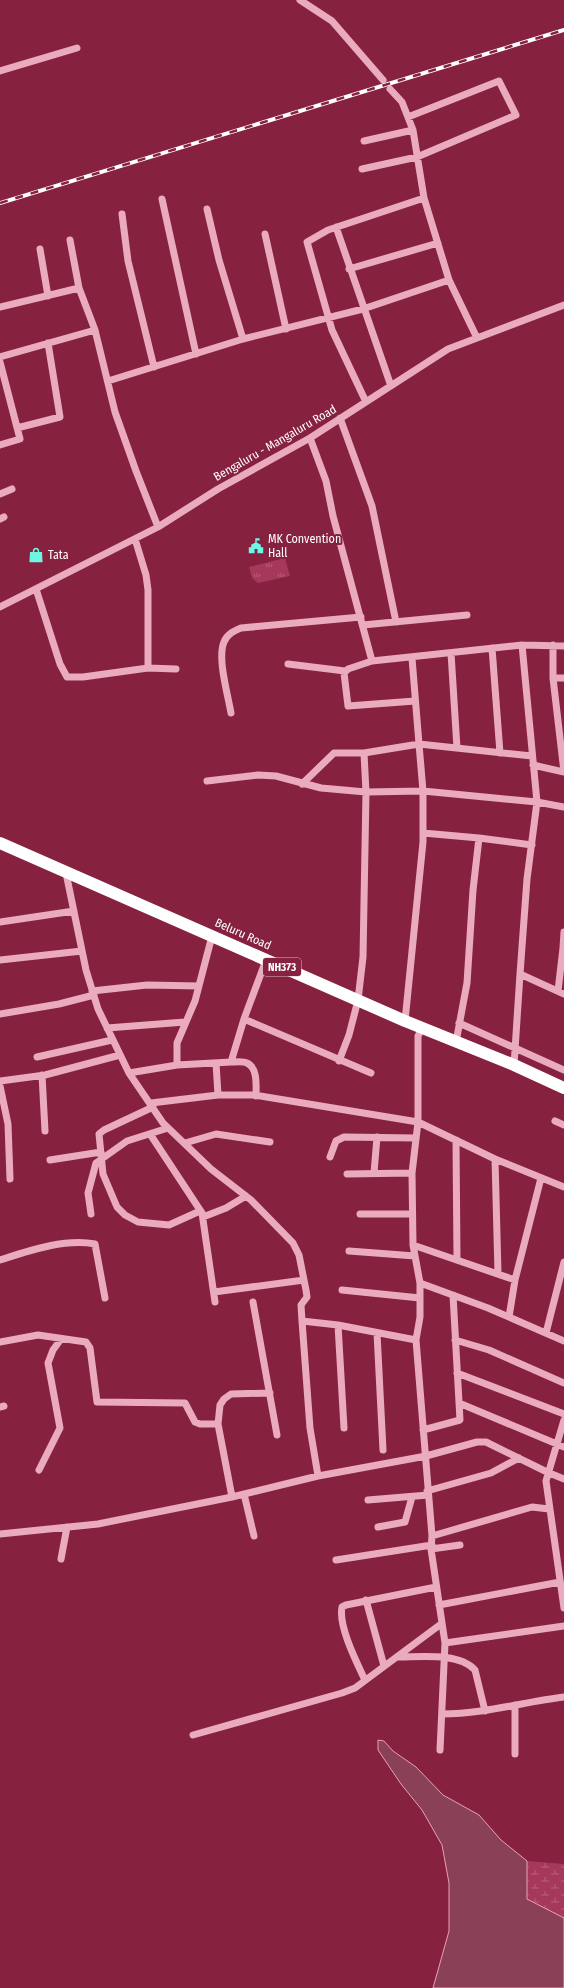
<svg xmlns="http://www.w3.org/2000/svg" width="564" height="1988" font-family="'Fira Sans Condensed',sans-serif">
	<defs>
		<pattern id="grass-tufts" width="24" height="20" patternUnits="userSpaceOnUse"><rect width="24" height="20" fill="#a6385b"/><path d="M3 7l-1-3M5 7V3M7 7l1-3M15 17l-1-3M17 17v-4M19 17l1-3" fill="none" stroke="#b8607c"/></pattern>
		<pattern id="wetland-marsh" width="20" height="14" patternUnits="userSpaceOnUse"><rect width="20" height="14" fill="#a6385b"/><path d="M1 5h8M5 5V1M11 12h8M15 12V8" fill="none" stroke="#b8607c"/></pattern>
	</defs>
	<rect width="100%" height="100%" fill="#872140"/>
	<!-- grass -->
	<path fill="url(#grass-tufts)" d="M285,558l5,18 -32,7 -6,-5 -3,-11z"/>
	<!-- wetland -->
	<path fill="url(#wetland-marsh)" d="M527,1861l37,3v57l-1,-3 -36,-19z"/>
	<!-- water -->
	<path fill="#8a4157" stroke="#eb9fb8" d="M378,1740l6,1 9,10 23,16 27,28 36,20 22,25 26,21v38l37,19v70h-131l16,-57v-48l-7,-38 -20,-35 -21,-26 -23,-34z"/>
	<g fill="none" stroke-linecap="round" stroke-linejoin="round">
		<!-- minor-tunnel -->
		<path stroke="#99425d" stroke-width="7" stroke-dasharray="7 3.5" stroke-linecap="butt" d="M383,80l7,9"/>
		<!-- minor -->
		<path stroke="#eaabbf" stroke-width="7" d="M300,0l32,21 51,59
			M0,71l77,-23
			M390,89l12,13 11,28 11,68 25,82 28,58
			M364,141l49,-11
			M362,169l55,-12 99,-42 -17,-34 -91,36
			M162,199l34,155
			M122,214l6,47 26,106
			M336,227l55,159
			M265,234l21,95
			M70,240l9,48 16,42
			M40,249l8,47
			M349,269l89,-26
			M0,307l79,-19
			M243,339l120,-30 86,-29
			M0,357l95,-27 20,82 21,59 22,56
			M0,362l20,77 -20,6
			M108,381l135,-42 -24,-79 -12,-51
			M366,402l-34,-72 -25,-88 21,-12 96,-32
			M340,418l32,88 24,116
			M17,428l43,-11 -12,-74
			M310,438l16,43 7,35 39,145 150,-16 42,1
			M0,494l12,-5
			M0,519l4,-2
			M135,539l11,36 2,15v78
			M36,589l24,75 7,13h16l65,-9 28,1
			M0,607l158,-80 60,-38 92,-51 138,-89 116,-44
			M363,625l104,-10
			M553,645v33l11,94
			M492,648l8,105
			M451,653l6,95
			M372,661l-24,8 -4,4 4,33 67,-5
			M288,664l57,7
			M553,678h11
			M231,713c-3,-18 -14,-55 -7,-71 3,-8 10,-11 17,-14l120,-11
			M533,765l31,7
			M207,781l51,-6 18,1 45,12 45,4 57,-1 -4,-47 113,12
			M302,784l32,-31h30l55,-9 -7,-86
			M423,833l56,5 53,7
			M66,873l20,97 12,39 31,64 34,50 48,46 40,31 42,43 6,12 7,35 1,7 -6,8 1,16 8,107 8,48
			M0,922l74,-11
			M564,932l-1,16 1,1
			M0,960l82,-9
			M520,974l7,-95 10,-77 -15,-157
			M92,991l55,-6 52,1
			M558,991l5,-43
			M0,1014l59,-10 35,-9
			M244,1019l127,54
			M405,1021l18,-179v-51l114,11 27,5
			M459,1023l105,47
			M107,1028l78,-6
			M422,1028l-4,8v86l-6,51 1,72 7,38v34l-4,23 16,196 -1,13 14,94 -5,107
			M456,1042l11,-59 6,-93 6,-52
			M37,1057l75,-17
			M339,1061l10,-26 9,-35 5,-43 3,-165 -2,-39
			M231,1062c5,0 12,-1 16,1 11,5 9,23 9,33
			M216,1063l2,32
			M177,1065v-22l18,-42 17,-65
			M514,1065l6,-91 44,20
			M129,1073l48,-8 54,-3 13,-43 22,-59
			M42,1075l3,56
			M0,1081l45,-6 75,-20
			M0,1086l8,38 2,55
			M151,1103l67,-8h36l164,27 77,37 69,28
			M153,1107l-49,23 -5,4 4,40 14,33 8,8 13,7 31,3 31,-14
			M555,1121l9,4
			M150,1134l52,79 13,89
			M456,1140l1,119
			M185,1143l31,-9 54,8
			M330,1157l6,-16 8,-4 72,1
			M495,1159l3,114
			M50,1160l51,-8
			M374,1173l3,-36
			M347,1174l65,-1
			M91,1214l-3,-21 8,-30 31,-22 41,-13
			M360,1214h52
			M203,1217l23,-9 20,-12
			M413,1245l102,35 26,-102
			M349,1251l66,5
			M0,1260c28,-9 65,-22 95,-16l10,54
			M420,1283l68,25 76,33
			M342,1290l78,8
			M214,1292l90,-12
			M253,1302l24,133
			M509,1317l6,-37
			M302,1321l36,4 78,15
			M338,1325l6,103
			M377,1333l6,117
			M546,1333l18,-71
			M455,1340l34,10 75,33
			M0,1342l38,-7 48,7 4,6 7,54 88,1 10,19 5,2h18
			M457,1373l107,41
			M459,1403l105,44
			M0,1407l4,-1
			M564,1420l-18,61 18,127
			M423,1430l37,-10 -7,-125
			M39,1470l21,-42 -12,-65 5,-13 8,-11
			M427,1491l64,-18 28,-15
			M244,1494l10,42
			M232,1497l-14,-73 2,-19 4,-6 7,-5 39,-1
			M368,1500l60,-5
			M378,1527l27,-5 7,-25
			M0,1534l98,-10 134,-27 86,-21 108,-20 51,-14h9l61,30 17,7
			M432,1536l100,-29 17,2
			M431,1549l29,-4
			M61,1559l6,-32
			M336,1560l96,-15
			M366,1600l18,66
			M439,1605l121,-23
			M445,1643l119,-17
			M397,1657c23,0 62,-5 78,13l10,41
			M365,1680c-8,-17 -27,-54 -23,-73l4,-2 90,-18
			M442,1714c42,0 81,-12 122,-17
			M193,1735l149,-42 13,-5 86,-64
			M515,1754v-49"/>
		<!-- highway -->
		<path stroke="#fff" stroke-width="12" d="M0,843l405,178 109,44 50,23"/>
		<!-- rail casing -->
		<g stroke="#fff" stroke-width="4">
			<path id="rail" d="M0,203l564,-173"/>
		</g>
		<!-- rail -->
		<use href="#rail" stroke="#872140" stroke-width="2.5" stroke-dasharray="8" stroke-linecap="butt"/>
	</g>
	<!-- icons -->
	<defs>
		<g id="civic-bare" transform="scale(1.2)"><path d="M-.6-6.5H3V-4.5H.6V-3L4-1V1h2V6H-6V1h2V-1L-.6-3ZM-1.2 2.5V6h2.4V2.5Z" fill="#6df6e1" stroke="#872140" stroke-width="2.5" paint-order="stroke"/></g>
		<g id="shop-bare" transform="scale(1.2)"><path d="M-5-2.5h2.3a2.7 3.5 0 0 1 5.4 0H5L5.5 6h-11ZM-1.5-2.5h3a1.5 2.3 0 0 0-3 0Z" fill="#6df6e1" stroke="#872140" stroke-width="2.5" paint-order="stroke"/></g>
	</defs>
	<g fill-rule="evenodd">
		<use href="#civic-bare" x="256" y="546"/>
		<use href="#shop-bare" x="36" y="555"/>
	</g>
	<g text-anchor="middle" stroke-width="4" stroke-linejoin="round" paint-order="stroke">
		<!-- shield labels -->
		<rect fill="#872140" stroke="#dbbcc6" stroke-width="1" x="263" y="958" width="38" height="18" rx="3"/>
		<g font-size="11" font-weight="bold" fill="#fff">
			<text x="282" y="971">NH373</text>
		</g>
		<!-- street labels -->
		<g font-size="12" fill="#fff" stroke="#872140">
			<text transform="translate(275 443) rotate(-30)" y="4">Bengaluru - Mangaluru Road</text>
			<text transform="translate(243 934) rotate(24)" y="4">Beluru Road</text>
		</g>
		<!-- poi labels -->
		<g font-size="12" fill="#fff" stroke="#872140" text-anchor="start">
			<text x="268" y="543">MK Convention<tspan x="268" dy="14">Hall</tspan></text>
			<text x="48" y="559">Tata</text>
		</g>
	</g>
</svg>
